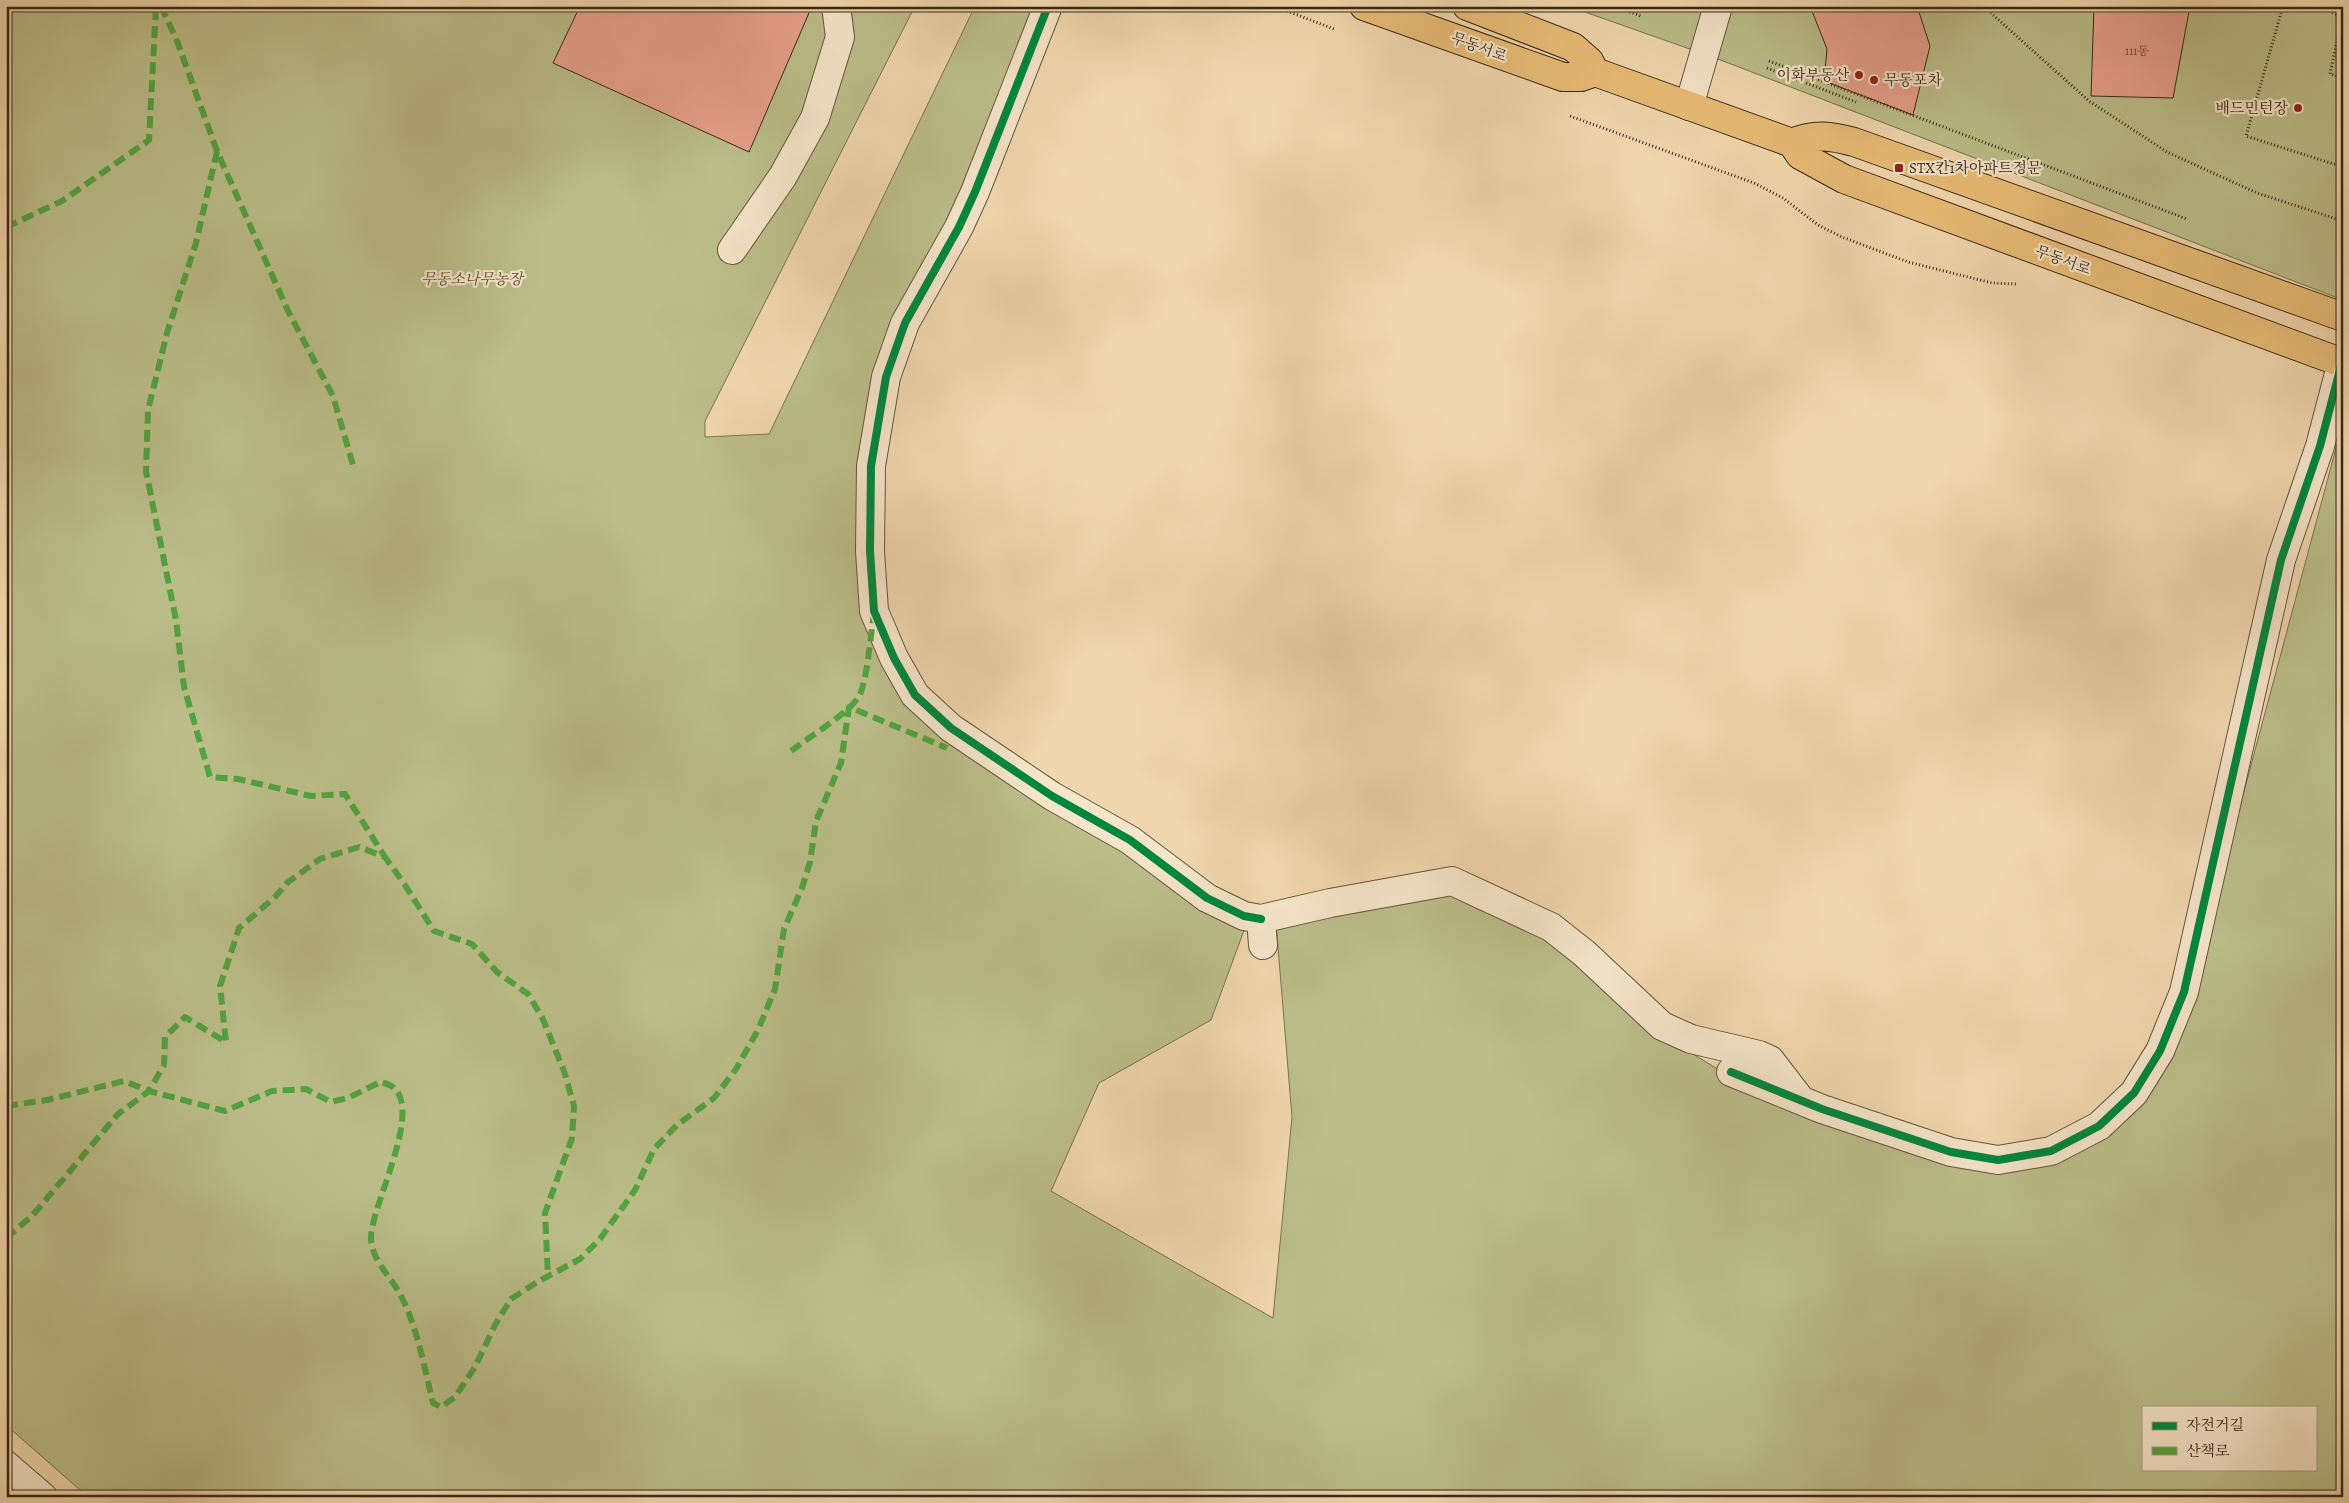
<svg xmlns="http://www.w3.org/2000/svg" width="2349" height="1503" font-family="Alegreya,'Noto Serif KR',serif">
	<rect width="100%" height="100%" fill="#f1d7ad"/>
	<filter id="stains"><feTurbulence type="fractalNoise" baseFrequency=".004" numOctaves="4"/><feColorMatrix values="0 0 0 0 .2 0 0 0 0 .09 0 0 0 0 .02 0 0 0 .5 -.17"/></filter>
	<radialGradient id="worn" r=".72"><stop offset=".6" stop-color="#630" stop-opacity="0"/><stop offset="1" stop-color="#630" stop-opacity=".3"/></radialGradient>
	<!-- green -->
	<path fill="#bbbe89" stroke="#7a734e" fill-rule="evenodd" d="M6,6h909l-210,415v16l64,-3 206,-428h62l-69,171 -77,160 -31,228 51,135 335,225 -35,95 -112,63 -48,108 222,127 19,-201 -16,-194 177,-33 95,43 114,102 72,44 238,89 140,-42 101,-219 130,-485v1075h-2255l-82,-72zM2143,1407h172v62h-172z
		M1568,6h775v294l-625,-241z"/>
	<!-- building -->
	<path fill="#e8a18d" stroke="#392814" d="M580,6h232l-63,146 -196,-89z
		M1810,6h107l13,40 -17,69 -89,-34 3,-32z
		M2094,6h96l-17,92 -82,-2z"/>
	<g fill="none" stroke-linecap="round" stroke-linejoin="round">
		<!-- minor casing -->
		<g stroke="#67543a" stroke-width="30">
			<path id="minor" d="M1048,6l-73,186 -16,35 -54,96 -19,54 -15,89 -1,85 4,60 20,47 21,37 36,33 101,68 78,44 77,58 37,18 17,3
				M1689,106l29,-100
				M732,250l51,-74 32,-58 25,-81 -4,-31
				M1263,945l-2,-26 69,-16 122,-22 99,46 33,26 78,73 29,13 68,16 11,5 30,39
				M1731,1072l91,37 129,43 47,8 53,-9 48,-25 35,-33 26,-42 24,-59 97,-432 39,-114 22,-84
				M6,1465l37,32"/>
		</g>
		<!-- major casing -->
		<g stroke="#392814" stroke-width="30">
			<path id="major" d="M1364,6l199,71h18l14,-5 197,71 8,12 44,24 499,184
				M1467,6l106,41 16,14 6,11
				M1792,143c22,-10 40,-7 62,-1l489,175"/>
		</g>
		<!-- path -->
		<path stroke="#392814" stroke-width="3" stroke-dasharray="1 2.5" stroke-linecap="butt" d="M1274,6l60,23
			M1613,6l28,10
			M1988,6l4,8 97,87 78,51 90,41 86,28
			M2283,6l-37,130 97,31
			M2316,6l27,11
			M2342,18l-12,56 13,4
			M1769,61l418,158
			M1767,68l89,34
			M1570,116l184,67 29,15 35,27 24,12 66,25 84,21 24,1"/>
		<!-- minor -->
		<use href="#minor" stroke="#f6e5ca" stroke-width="28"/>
		<!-- major -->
		<use href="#major" stroke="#e8bc76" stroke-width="28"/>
		<!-- quiet -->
		<path stroke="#53a33f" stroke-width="6" stroke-dasharray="12 6" stroke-linecap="butt" d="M161,6l16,35 40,110 71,160 45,85 20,69
			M217,151l-21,92 -29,90 -19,77 -2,61 30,149 8,67 26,90 28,2 73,17 34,-2 40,63
			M6,227l56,-26 87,-61 7,-134
			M791,751c18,-14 55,-36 67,-53 9,-12 13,-68 16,-85
			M6,933l3,17 -3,15
			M6,1106l41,-6 77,-19 25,10 76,20 47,-20 34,-2 25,13 17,-4 32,-16c4,1 11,3 14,6 28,25 -22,116 -23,149 -1,21 20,40 29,57 18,34 24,73 33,109l8,4 14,-10 20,-30 20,-42 16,-26 28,-18 41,-22 20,-20 35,-49 19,-41 23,-24 37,-27 22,-29 22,-39 17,-41 9,-60 18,-41 8,-26 6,-41 25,-58 8,-56 98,41
			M6,1238l26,-22 86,-102 31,-23 15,-26 1,-28 20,-20 41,25 -6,-56 19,-58 36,-31 13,-15 32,-23 39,-12 26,10 20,28 29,46 38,13 25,28 31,22 14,23 22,54 10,35 -2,32 -27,75 3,64"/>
		<!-- cycleway casing -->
		<g stroke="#f6e5ca" stroke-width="11">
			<path id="cycleway" d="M1048,6l-73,186 -16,35 -54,96 -19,54 -15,89 -1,85 4,60 20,47 21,37 36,33 101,68 78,44 77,58 37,18 17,3
				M1731,1072l91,37 129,43 47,8 53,-9 48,-25 35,-33 26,-42 24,-59 97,-432 39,-114 22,-84"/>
		</g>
		<!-- cycleway -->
		<use href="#cycleway" stroke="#00873e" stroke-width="8"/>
	</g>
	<!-- markers -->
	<g fill="#8f2418" stroke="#f6e5ca" stroke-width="2">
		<circle cx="1859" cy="75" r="5"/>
		<circle cx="1874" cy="80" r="5"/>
		<circle cx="2298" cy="108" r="5"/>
		<rect x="1894" y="163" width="10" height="10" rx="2.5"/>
	</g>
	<g text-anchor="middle" stroke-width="4.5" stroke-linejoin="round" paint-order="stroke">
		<!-- number labels -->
		<g font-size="12" fill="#654632">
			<text x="2137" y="55">111동</text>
		</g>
		<!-- street labels -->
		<g font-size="15" fill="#392814" stroke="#f6e5ca">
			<text transform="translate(1479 47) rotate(20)" y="5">무동서로</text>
			<text transform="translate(2063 260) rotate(20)" y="5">무동서로</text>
		</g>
		<!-- poi labels -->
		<g font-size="15" fill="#392814" stroke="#f6e5ca" text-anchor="end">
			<text x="1849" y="80">이화부동산</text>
			<text x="1884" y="85" text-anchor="start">무동포차</text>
			<text x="2288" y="113">배드민턴장</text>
			<text x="1909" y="173" text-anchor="start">STX칸1차아파트정문</text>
		</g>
		<!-- park labels -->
		<g font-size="15" font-style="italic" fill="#5a4e31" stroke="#f6e5ca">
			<text x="472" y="284">무동소나무농장</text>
		</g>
	</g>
	<!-- margin -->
	<rect width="2349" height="1503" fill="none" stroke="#f1d7ad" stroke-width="25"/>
	<rect x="8" y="8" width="2334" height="1488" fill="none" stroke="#392814" stroke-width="2.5"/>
	<rect x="12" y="12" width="2324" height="1478" fill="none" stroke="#392814"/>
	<!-- legend -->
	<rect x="2142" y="1406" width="175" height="65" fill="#f6e5ca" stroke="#aa9981"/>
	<rect x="2152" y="1422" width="25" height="8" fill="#00873e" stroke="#aa9981"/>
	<text x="2186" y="1430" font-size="15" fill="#392814">자전거길</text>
	<rect x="2152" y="1447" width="25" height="8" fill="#53a33f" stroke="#aa9981"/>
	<text x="2186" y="1456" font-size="15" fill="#392814">산책로</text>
	<rect width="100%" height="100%" filter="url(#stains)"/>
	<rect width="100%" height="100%" fill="url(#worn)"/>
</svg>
